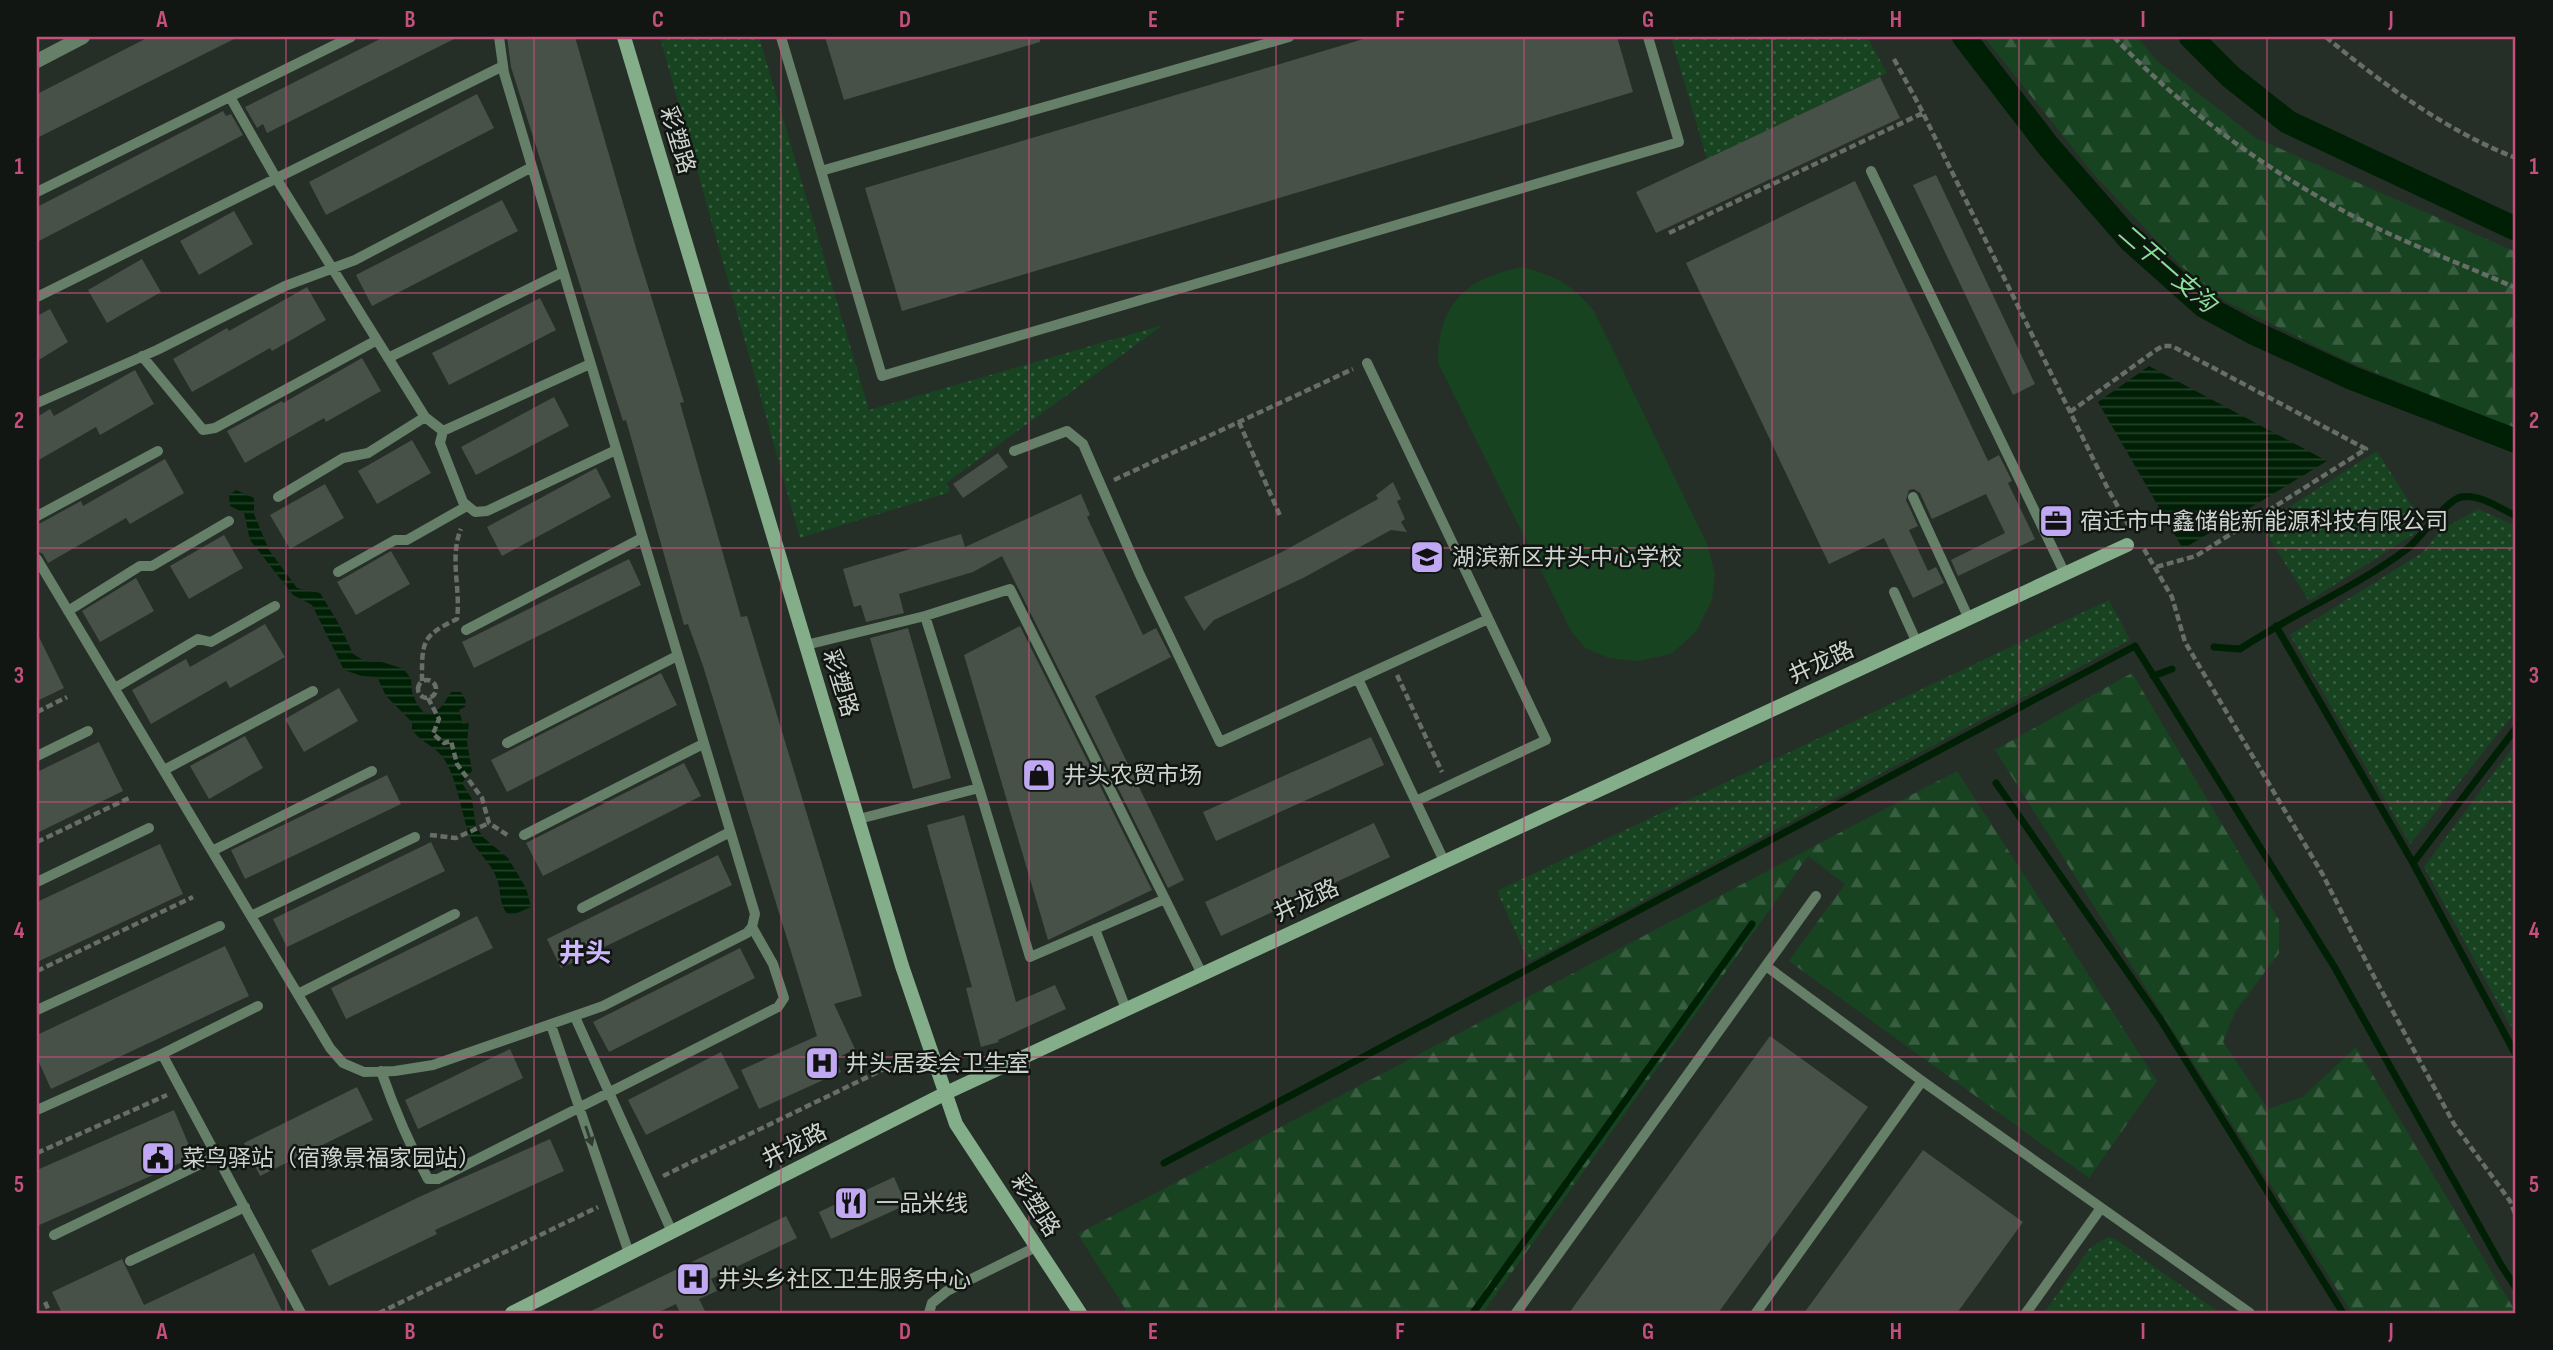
<svg xmlns="http://www.w3.org/2000/svg" width="2553" height="1350" font-family="'Sofia Sans Condensed','Noto Sans SC',sans-serif">
	<defs>
		<pattern id="grass-dots" width="8" height="8" patternUnits="userSpaceOnUse" patternTransform="scale(1.75)"><rect width="8" height="8" fill="#174321"/><path d="M2 2h.1M6 6h.1" fill="none" stroke="#385d40" stroke-width="1.8" stroke-linecap="round"/></pattern>
		<pattern id="forest-firs" width="22" height="20" patternUnits="userSpaceOnUse" patternTransform="scale(1.75)"><rect width="22" height="20" fill="#174321"/><path d="M5 1l3.5 6h-7zM16 11l3.5 6h-7z" fill="#385d40"/></pattern>
		<pattern id="water-rules" width="6" height="5" patternUnits="userSpaceOnUse" patternTransform="scale(1.75)"><rect width="6" height="5" fill="#002006"/><path d="M0 2.5h6" fill="none" stroke="#244029"/></pattern>
	</defs>
	<rect width="100%" height="100%" fill="#262f27"/>
	<!-- grass -->
	<path fill="url(#grass-dots)" d="M660,37h99l110,373 294,-85 -217,158 4,9 -150,46z
		M1671,37h196l20,36 -180,86z
		M2377,451l48,76 -116,74 -48,-76z
		M2478,509l38,17v185l-106,133 -120,-209 132,-82 19,-23z
		M2109,600l21,40 -601,322 -32,-71z
		M2516,743v293l-92,-169z
		M2108,1237l7,2 105,74h-176l46,-65z"/>
	<!-- forest -->
	<path fill="url(#forest-firs)" d="M1984,37h153l21,25 98,76 260,114v179l-175,-73 -114,-56 -46,-36 -85,-89z
		M2132,673l147,247v33l-44,59 -12,30 45,67 35,-12 53,-50 158,262 -1,4h-161l-357,-563z
		M1957,771l200,310 -68,97 -300,-217 56,-77 -37,-28 -325,457h-355l-50,-79z"/>
	<!-- pitch -->
	<path fill="#174321" d="M1523,267c36,11 47,16 71,44l113,233 8,30 -3,26 -16,32 -25,22 -33,7 -29,-3 -24,-10 -14,-17 -133,-268c-1,-60 30,-86 85,-96z"/>
	<!-- water -->
	<path fill="url(#water-rules)" d="M2149,366l178,95 -144,88 -85,-147z
		M236,490l18,8v16l15,36 28,38 23,5 19,31 14,30 12,7 17,1 22,7 7,10 1,13 5,12 8,10c13,1 20,-12 26,-22h10l5,9 -1,6 -6,3 4,14 6,-2 -2,20 5,29 -10,12 10,16 4,28 8,11 24,20 18,30 5,19 -16,7h-7c-9,-8 -7,-24 -11,-35 -6,-17 -20,-26 -27,-42 -9,-23 -13,-63 -29,-82 -8,-9 -21,-14 -29,-25v-8l-26,-26 -9,-19 -15,-1 -18,-6 -32,-65 -19,-10 -43,-55 -6,-27 -14,-7 -1,-11z"/>
	<g fill="none" stroke-linecap="round" stroke-linejoin="round">
		<!-- stream -->
		<path stroke="#002006" stroke-width="7" d="M2276,626l137,237 103,192
			M2214,647l26,2c54,-36 115,-61 167,-100 15,-12 38,-48 54,-52 18,-4 40,12 55,19
			M2153,676l19,-7
			M1996,783l164,236 183,294
			M2413,863l103,-135
			M1164,1163l971,-517 200,322 166,297 15,23
			M1473,1313l279,-389"/>
		<!-- canal -->
		<path stroke="#002006" stroke-width="24" d="M1964,37l85,110 82,94 73,65 48,26 100,46 164,63
			M2191,37l40,40 57,45 228,107"/>
	</g>
	<!-- building -->
	<path fill="#475148" d="M149,37h89l-201,101v-44z
		M384,37h74l-191,96 -4,-9 -6,4 -12,-21z
		M507,37h68l61,211 48,154 -4,1 61,214 6,-1 115,380 -28,8 21,45 -20,10 6,13 -82,37 -18,-39 76,-34 -114,-370 -15,-42 -4,1 -58,-205 -3,1 -112,-354z
		M825,37h215v5l-196,58z
		M1370,37h247l16,55 -731,219 -37,-123z
		M1880,77l20,41 -244,115 -20,-41z
		M477,94l17,34 -168,87 -17,-33z
		M223,111l3,5 5,-2 12,21 -206,107v-35z
		M1936,175l99,209 -22,11 -100,-210z
		M1855,181l133,280 11,-6 13,26 -4,2 27,56 -77,37 -7,-16 54,-27 -19,-39 -54,25 -12,-26 -6,-4 -5,1 -3,10 12,26 -9,4 19,41 8,-4 8,16 -31,15 -29,-60 -55,26 -143,-301z
		M502,200l16,31 -146,75 -16,-31z
		M234,211l19,33 -54,31 -19,-34z
		M142,259l19,33 -54,31 -19,-33z
		M307,287l19,33 -54,31 -2,-3 -78,44 -19,-33 54,-31 2,3z
		M540,298l16,32 -107,55 -17,-32z
		M50,309l18,33 -31,19v-45z
		M362,358l19,33 -55,31 -2,-4 -79,45 -18,-32 55,-30 1,2z
		M135,370l19,34 -54,31 -4,-8 -59,34v-44l13,-8 4,7z
		M554,397l15,29 -93,49 -15,-28z
		M412,440l19,33 -54,31 -19,-33z
		M998,453l10,14 -45,31 -10,-14z
		M165,459l19,34 -54,31 -4,-6 -78,45 -5,-9 -6,-3v-26l44,-24 2,5z
		M596,468l15,29 -109,59 -15,-29z
		M1393,482l8,17 -4,2 8,18 -4,3 6,10 -16,-2 -88,48 -89,42 -10,11 -20,-34 98,-45 96,-53 -2,-4z
		M325,484l19,34 -54,31 -20,-34z
		M1081,494l9,21 -3,2 56,118 13,-7 15,29 -76,39 89,184 -16,8 -166,-332 -29,16 -74,22 5,19 -38,9 -5,-17 -7,2 -11,-38 118,-35 4,13z
		M224,535l19,33 -54,31 -19,-33z
		M391,551l19,33 -54,31 -19,-33z
		M629,559l12,26 -167,83 -12,-26z
		M136,578l18,33 -54,31 -18,-31z
		M265,624l20,33 -55,31 -4,-7 -75,43 -19,-34 54,-31 4,8z
		M1020,626l132,264 -104,50 -84,-285z
		M908,628l43,150 -38,11 -43,-151z
		M37,633l27,55 -27,13z
		M661,673l16,32 -170,87 -16,-32z
		M339,688l19,33 -54,31 -19,-33z
		M245,736l18,32 -54,31 -19,-33z
		M1371,737l13,28 -168,76 -13,-29z
		M99,742l24,49 -86,42v-61z
		M684,763l17,33 -158,80 -17,-33z
		M387,775l14,29 -156,75 -14,-29z
		M964,815l52,187 39,-17 11,24 -68,31 1,2 -18,5 -15,-59 6,-1 -45,-162z
		M1374,823l16,34 -169,79 -16,-34z
		M431,842l14,29 -158,76 -14,-28z
		M160,844l23,50 -146,68v-60z
		M718,855l14,30 -171,83 -14,-29z
		M477,916l16,32 -147,71 -15,-31z
		M225,946l24,50 -198,93 -14,-31v-23z
		M740,948l15,30 -146,74 -16,-30z
		M1770,1036l98,71 -150,206h-149z
		M510,1049l13,29 -105,51 -13,-29z
		M721,1052l18,36 -93,47 -18,-35z
		M357,1087l16,33 -113,56 -16,-33z
		M174,1110l20,47 -157,69v-56z
		M550,1139l14,32 -129,59 2,4 -108,52 -18,-36 108,-53z
		M1923,1150l100,72 -66,91h-153z
		M894,1177l12,28 -75,34 -12,-27z
		M786,1216l11,22 -86,41 6,12 -18,8 7,14h-26l-4,-9 -19,9h-70z
		M254,1253l29,60h-221l-10,-21 70,-33 22,46z"/>
	<g fill="none" stroke-linecap="round" stroke-linejoin="round">
		<!-- path -->
		<path stroke="#666e67" stroke-width="4.5" stroke-dasharray="7 3.5" stroke-linecap="butt" d="M2114,37c68,72 149,131 237,178 53,28 111,49 165,73
			M2326,37c55,46 122,95 190,121
			M1894,59l26,48 188,382 22,39
			M1669,233l254,-120
			M2070,412l86,-62 7,-4h9l194,103 -170,107 -40,11
			M1239,422l42,96
			M1114,480l239,-111
			M2144,549l28,48 13,45 138,233 49,98 82,151 56,77 6,15
			M1397,675l45,97
			M418 689a9 9 0 1 1 18 0a9 9 0 1 1-18 0Z
			M422,681c0,-39 -1,-45 35,-62 4,-30 -8,-62 4,-90
			M428,698l11,21 -6,15 11,9 7,-2 6,23 25,34 7,25 20,13
			M37,712l30,-15
			M430,835l26,3 33,-15
			M37,842l92,-44
			M37,971l156,-74
			M37,1153l130,-58
			M663,1176l250,-121
			M45,1302l5,11
			M379,1313l219,-106"/>
		<!-- lane -->
		<path stroke="#657f68" stroke-width="10" d="M781,37l101,339 797,-234 -31,-105
			M230,97l46,81 149,239 18,14
			M821,171l468,-134
			M1871,171l194,403
			M37,192l314,-155
			M37,297l466,-231
			M142,356l61,74 12,-2 162,-88
			M388,358l175,-86
			M1367,363l179,377 -130,61
			M590,364l-147,67 -3,12 23,59 12,10 12,-1 129,-61
			M37,403l120,-53 128,-64 70,-26 177,-93
			M1014,451l53,-20 16,13 57,131 80,167 268,-123
			M278,497l65,-39 25,-5 57,-36
			M1913,497l56,122
			M37,516l121,-65
			M37,559l293,489 13,15 21,9 31,-1 38,-6 170,-59 144,-73 5,-6 3,-13 -251,-841 -5,-36
			M338,572l57,-32h12l60,-34
			M1894,592l23,51
			M68,611l72,-45h12l77,-45
			M466,630l176,-92
			M806,645l119,-29
			M1358,679l86,182
			M115,688l83,-49 13,3 64,-36
			M507,743l170,-87
			M37,756l51,-25
			M164,770l149,-79
			M859,819l120,-31 51,169 135,-58 -155,-310 -85,27 54,172
			M524,835l179,-91
			M212,851l160,-80
			M37,882l112,-54
			M1165,899l37,75
			M582,908l148,-76
			M251,916l164,-79
			M1095,929l31,80
			M1766,966l156,115 328,232
			M298,994l157,-80
			M37,1010l183,-84
			M575,1017l97,215
			M551,1025l78,228
			M162,1054l96,-48
			M381,1071c13,37 28,73 47,108h10l340,-172 6,-9 -11,-34 -21,-37
			M37,1110l125,-56 139,259
			M54,1235l163,-79
			M130,1261l115,-54
			M929,1313l3,-10 15,-12 89,-44
			M1516,1313l300,-417
			M1756,1313l166,-232
			M2026,1313l75,-105"/>
		<!-- street -->
		<path stroke="#657f68" stroke-width="14" d="M37,61l46,-24"/>
		<!-- secondary -->
		<path stroke="#83ae89" stroke-width="14" d="M624,37l278,929 54,158 124,189
			M512,1313l434,-220 1181,-548"/>
	</g>
	<!-- one-way arrows -->
	<defs><path id="oneway-solid" d="M-6-.8H1V-3.2L6.5 0L1 3.2V.8H-6Z" transform="scale(1.75)"/></defs>
	<use fill="#2f3b30" href="#oneway-solid" transform="translate(589 1136) rotate(71)"/>
	<!-- grid -->
	<path fill="none" stroke="#c5507e" stroke-width="2" stroke-opacity="0.55" d="M286,37v1276M534,37v1276M781,37v1276M1029,37v1276M1276,37v1276M1524,37v1276M1772,37v1276M2019,37v1276M2267,37v1276M37,293h2479M37,548h2479M37,802h2479M37,1057h2479"/>
	<!-- icons -->
	<defs>
		<g id="office-square" transform="scale(1.75)"><rect x="-9" y="-9" width="18" height="18" rx="4" fill="#c0a8f3" stroke="#121612"/><path d="M-6-3h4V-5.5h4V-3h4V5H-6ZM-1-4.5V-3h2v-1.5ZM-6 0V1H6V0Z" fill="#111"/></g>
		<g id="school-square" transform="scale(1.75)"><rect x="-9" y="-9" width="18" height="18" rx="4" fill="#c0a8f3" stroke="#121612"/><path d="M0-5L7-2L0 1L-7-2ZM-4 1L0 2.5L4 1V4Q0 6-4 4Z" fill="#111"/></g>
		<g id="shop-square" transform="scale(1.75)"><rect x="-9" y="-9" width="18" height="18" rx="4" fill="#c0a8f3" stroke="#121612"/><path d="M-5-2.5h2.3a2.7 3.5 0 0 1 5.4 0H5L5.5 6h-11ZM-1.5-2.5h3a1.5 2.3 0 0 0-3 0Z" fill="#111"/></g>
		<g id="hospital-square" transform="scale(1.75)"><rect x="-9" y="-9" width="18" height="18" rx="4" fill="#c0a8f3" stroke="#121612"/><path d="M-5-5h3v3.5h4V-5h3V5h-3V1.5h-4V5h-3Z" fill="#111"/></g>
		<g id="civic-square" transform="scale(1.75)"><rect x="-9" y="-9" width="18" height="18" rx="4" fill="#c0a8f3" stroke="#121612"/><path d="M-.6-6.5H3V-4.5H.6V-3L4-1V1h2V6H-6V1h2V-1L-.6-3ZM-1.2 2.5V6h2.4V2.5Z" fill="#111"/></g>
		<g id="restaurant-square" transform="scale(1.75)"><rect x="-9" y="-9" width="18" height="18" rx="4" fill="#c0a8f3" stroke="#121612"/><path d="M-5-6h1v4h1v-4h1v4h1v-4h1v5L-1.5 .5V6h-2V.5L-5-1ZM5-6V6H3V1.5H1.5Q1.5-4 5-6Z" fill="#111"/></g>
	</defs>
	<g fill-rule="evenodd">
		<use href="#office-square" x="2056" y="521"/>
		<use href="#school-square" x="1427" y="557"/>
		<use href="#shop-square" x="1039" y="775"/>
		<use href="#hospital-square" x="822" y="1063"/>
		<use href="#civic-square" x="158" y="1158"/>
		<use href="#restaurant-square" x="851" y="1203"/>
		<use href="#hospital-square" x="693" y="1279"/>
	</g>
	<g text-anchor="middle" stroke-width="5" stroke-linejoin="round" paint-order="stroke">
		<!-- street labels -->
		<g font-size="23" fill="#cdd3ce" stroke="#121612">
			<text transform="translate(678 140) rotate(73)" y="8">彩塑路</text>
			<text transform="translate(1821 662) rotate(-25)" y="8">井龙路</text>
			<text transform="translate(841 683) rotate(73)" y="8">彩塑路</text>
			<text transform="translate(1306 900) rotate(-25)" y="8">井龙路</text>
			<text transform="translate(794 1145) rotate(-27)" y="8">井龙路</text>
			<text transform="translate(1036 1205) rotate(57)" y="8">彩塑路</text>
		</g>
		<!-- poi labels -->
		<g font-size="23" fill="#cdd3ce" stroke="#121612" text-anchor="start">
			<text x="2080" y="529">宿迁市中鑫储能新能源科技有限公司</text>
			<text x="1452" y="565">湖滨新区井头中心学校</text>
			<text x="1064" y="783">井头农贸市场</text>
			<text x="846" y="1071">井头居委会卫生室</text>
			<text x="182" y="1166">菜鸟驿站（宿豫景福家园站）</text>
			<text x="876" y="1211">一品米线</text>
			<text x="718" y="1287">井头乡社区卫生服务中心</text>
		</g>
		<!-- water labels -->
		<g font-size="24" font-style="italic" fill="#87e197" stroke="#121612">
			<text transform="translate(2167 268) rotate(41)" y="8">二干一支沟</text>
		</g>
		<!-- quarter labels -->
		<g font-size="26" font-weight="bold" fill="#ceb8ff" stroke="#121612">
			<text x="585" y="962">井头</text>
		</g>
	</g>
	<!-- border -->
	<rect width="2553" height="1350" fill="none" stroke="#121612" stroke-width="77"/>
	<rect x="38" y="38" width="2476" height="1274" fill="none" stroke="#c5507e" stroke-width="2.5"/>
	<g font-size="23" text-anchor="middle" font-weight="bold" fill="#c5507e">
		<text x="162" y="27">A</text>
		<text x="410" y="27">B</text>
		<text x="658" y="27">C</text>
		<text x="905" y="27">D</text>
		<text x="1153" y="27">E</text>
		<text x="1400" y="27">F</text>
		<text x="1648" y="27">G</text>
		<text x="1896" y="27">H</text>
		<text x="2143" y="27">I</text>
		<text x="2391" y="27">J</text>
		<text x="19" y="174">1</text>
		<text x="2534" y="174">1</text>
		<text x="19" y="428">2</text>
		<text x="2534" y="428">2</text>
		<text x="19" y="683">3</text>
		<text x="2534" y="683">3</text>
		<text x="19" y="938">4</text>
		<text x="2534" y="938">4</text>
		<text x="19" y="1192">5</text>
		<text x="2534" y="1192">5</text>
		<text x="162" y="1339">A</text>
		<text x="410" y="1339">B</text>
		<text x="658" y="1339">C</text>
		<text x="905" y="1339">D</text>
		<text x="1153" y="1339">E</text>
		<text x="1400" y="1339">F</text>
		<text x="1648" y="1339">G</text>
		<text x="1896" y="1339">H</text>
		<text x="2143" y="1339">I</text>
		<text x="2391" y="1339">J</text>
	</g>
</svg>
